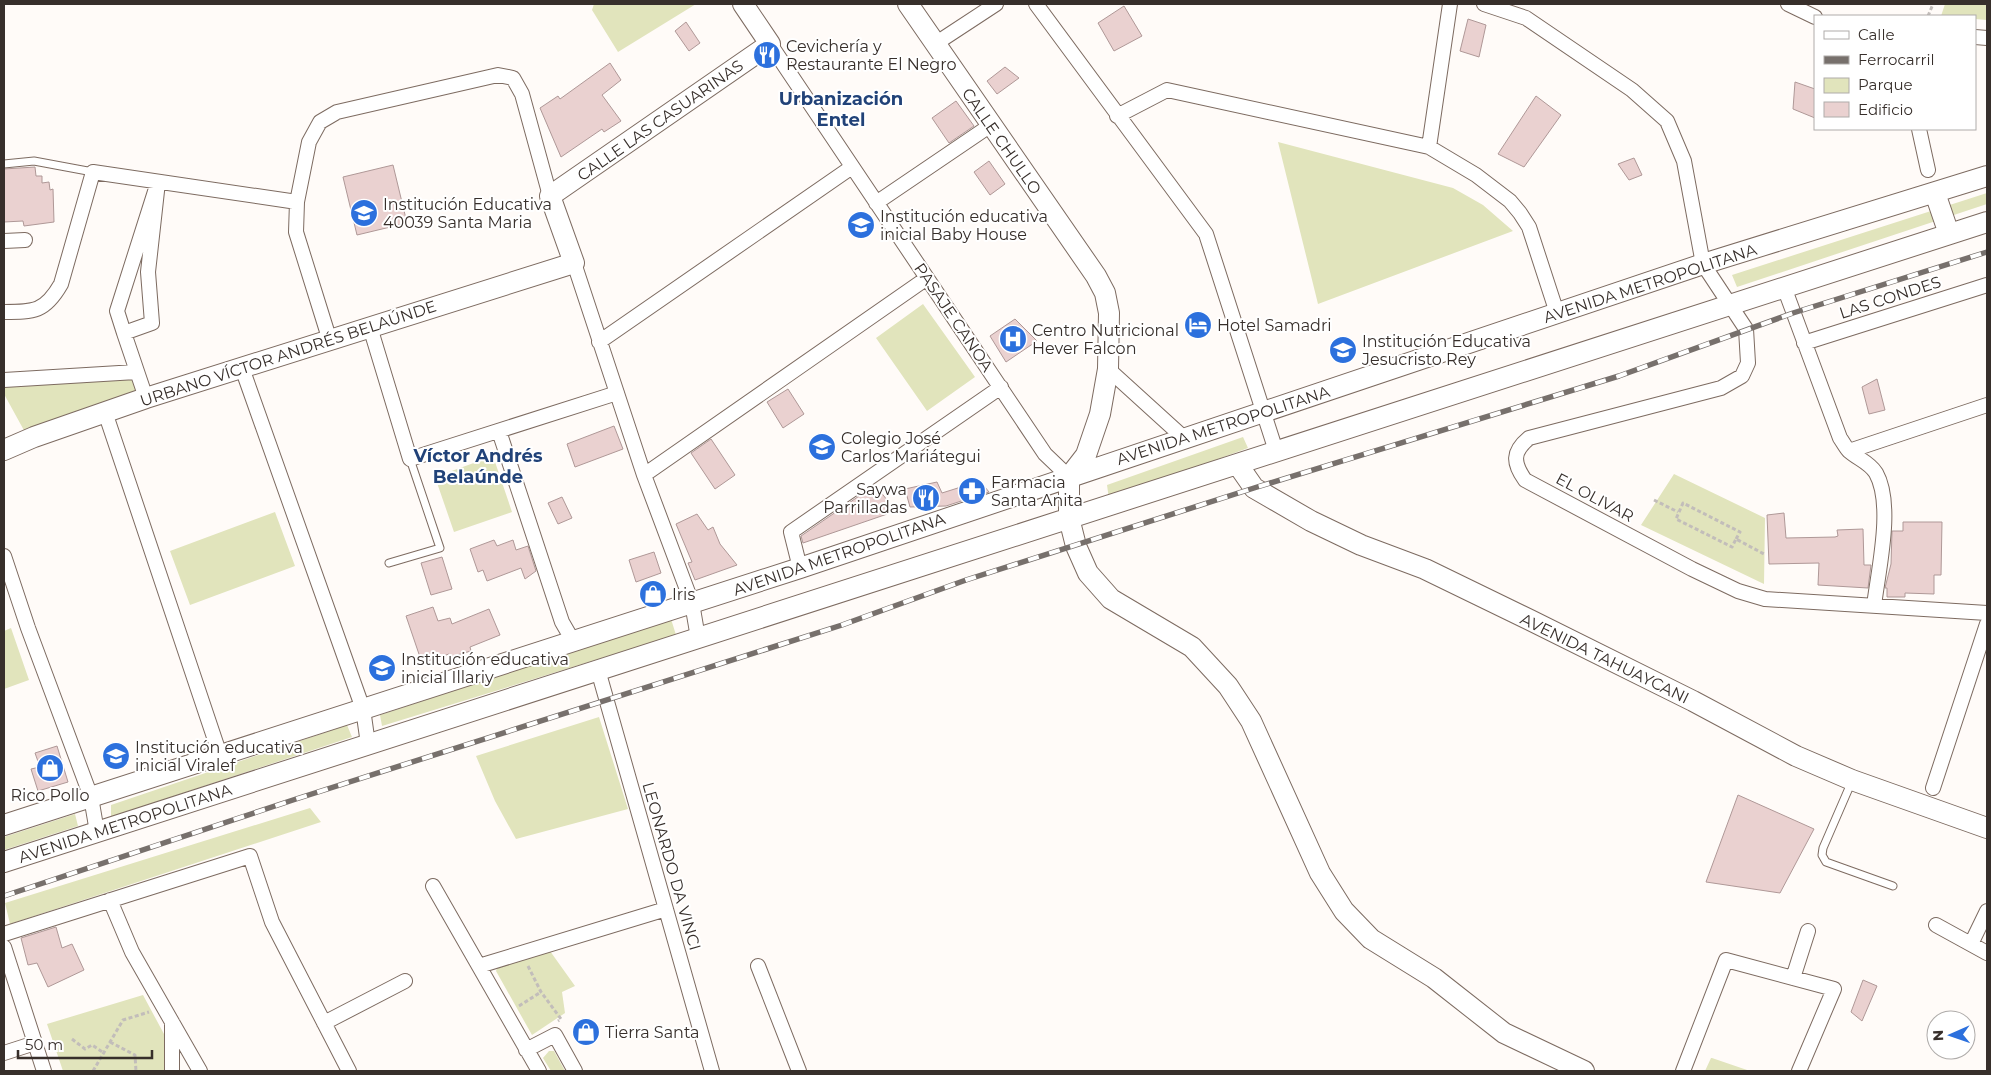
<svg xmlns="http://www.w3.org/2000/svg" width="1991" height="1075" font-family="Montserrat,sans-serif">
	<rect width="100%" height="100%" fill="#fffbf8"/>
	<!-- green -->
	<path fill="#e1e4bc" d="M594,4h102l-78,48 -26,-42z
		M1945,4h42v16l-12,-1v-3h-34z
		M1278,142l175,46 30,17 30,26 -195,73z
		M1987,193v11l-250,83 -5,-12z
		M923,304l52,73 -48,34 -51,-73z
		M131,374l7,20 -112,40 -22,-40v-7z
		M1243,437l5,11 -139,51 -2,-14z
		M493,456l19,56 -58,20 -19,-55z
		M1674,474l91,44 -1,66 -123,-59z
		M275,512l20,54 -105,39 -20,-54z
		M671,619l5,16 -294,91 -2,-11z
		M11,628l18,52 -25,9v-58z
		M599,717l29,92 -112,30 -21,-38 -19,-45z
		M347,725l5,12 -241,80v-12z
		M310,808l11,14 -311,102 -5,-21z
		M75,814l3,12 -74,24v-13z
		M550,951l25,35 -13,6 3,21 -33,22 -36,-64 2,-5z
		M143,995l21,39v37h-101l-16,-47z
		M549,1051h5l11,20h-14l-8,-13z
		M1711,1058h1l38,13h-45z"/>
	<!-- building -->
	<path fill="#ead1d0" stroke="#af9897" d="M1124,6l18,30 -28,15 -16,-28z
		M1468,19l18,6 -7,32 -19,-6z
		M686,22l14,21 -11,8 -14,-20z
		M610,63l11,17 -19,15 19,26 -17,11 -2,-3 -41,28 -21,-49 18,-12 2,3z
		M1005,67l14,11 -22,16 -10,-13z
		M1795,82l20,7v29l-22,-9z
		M1536,96l25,19 -37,52 -26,-13z
		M956,101l18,25 -25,17 -17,-25z
		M1634,158l8,17 -13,5 -11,-16z
		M989,161l16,23 -15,11 -16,-23z
		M393,165l14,58 -50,12 -14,-58z
		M35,167l1,9h6v7l7,-1 1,8 3,-1 1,33 -30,4 -1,-5 -19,1v-53z
		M1015,319l22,22 -31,21 -16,-26z
		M1877,379l8,31 -16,4 -7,-27z
		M788,389l16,25 -21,14 -16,-26z
		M614,426l9,23 -48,18 -8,-23z
		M711,439l24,36 -20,14 -24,-36z
		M980,481l9,11 -43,14 -36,1 -5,-18 32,-7 5,11z
		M875,485l21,26 -93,32 -2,-7z
		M562,497l10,21 -14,6 -10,-21z
		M1784,513l2,25 49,-1 3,-1 -1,-6 26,-1 1,36h7l-3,23 -50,-3 1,-22 -50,1 -2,-49z
		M697,514l11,16 5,-3 7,17 17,21 -42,15 -7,-17 4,-1 -16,-38z
		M1903,522h39l-1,53h-7v19l-29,-1v4h-18v-9h-2l6,-24 1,-33h11z
		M494,540l3,6 16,-6 3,10 12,-4 8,25 -11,8 -4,-11 -34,13 -4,-11 -5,2 -8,-23z
		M654,552l7,21 -25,9 -7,-22z
		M442,557l10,32 -21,6 -10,-32z
		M433,607l5,14 12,-3 2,6 37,-15 11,26 -30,12 1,4 -21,6 -1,-3 -27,9 -16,-47z
		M57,746l11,36 -30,9 -7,-22 9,-2 -5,-14z
		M1738,795l76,34 -34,64 -74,-11z
		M56,927l6,21 10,-4 12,26 -36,17 -11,-24 -9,2 -7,-27z
		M1863,980l14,6 -15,35 -11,-9z"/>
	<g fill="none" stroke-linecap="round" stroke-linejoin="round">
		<!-- lane casing -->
		<g stroke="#7d6b61" stroke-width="9">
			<path id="lane" d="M4,164l30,-3 59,11
				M389,563l51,-15 -30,-89
				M1852,781l-29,67 -1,7 4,7 67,24"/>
		</g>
		<!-- street casing -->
		<g stroke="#7d6b61" stroke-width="16">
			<path id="street" d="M1036,4l170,230 70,217
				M1484,4l42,14 106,72 35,31 17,40 19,103 43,65 2,34 -6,13 -21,12 -192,50c-17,14 -16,25 -4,42l167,89 46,22 27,8 222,14
				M1788,4l27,13
				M1975,37l12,1
				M770,44l275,410 24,23
				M935,44l61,-40
				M1117,116l50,-26 262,57 47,28 34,26 10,12 9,14 28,86
				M1919,129l9,41
				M1429,147l21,-143
				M876,203l115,-78
				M4,241l21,-1
				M574,263l70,212 48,128 6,35
				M1784,287l56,151c3,4 6,10 9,13 9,8 20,11 27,22 18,32 2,98 -2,133
				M4,312c30,0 41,0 57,-28l32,-112 204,30
				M370,327l40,132 207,-66
				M124,333l-7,-22 41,-129 -10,90 4,51 -28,10 22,65
				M330,341l-34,-109 1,-30 12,-60 11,-20 17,-10 161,-37 15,3 9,16 28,102
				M599,342l253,-175
				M1804,343l183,-58
				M242,368l121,341 5,35
				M1108,369l76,69
				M4,380l132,-8
				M105,412l115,343
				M499,431l63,191 11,19
				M1849,451l138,-46
				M644,475l283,-197
				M4,556l24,72 63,169 6,35
				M800,568l-9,-36 210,-145
				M598,670l114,401
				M1933,788l54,-164
				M433,886l106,185
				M110,900l22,52 68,119
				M1936,925l51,28
				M4,934l246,-78 22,66 77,149
				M1971,944l16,-33
				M4,947l40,124
				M479,966l187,-57
				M758,966l41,105
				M1793,978l15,-47
				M172,1022v49
				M324,1023l81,-42
				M526,1050l29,-15 20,36
				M4,1053l31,-10
				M1683,1071l43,-111 108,29 -35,82"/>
		</g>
		<!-- secondary casing -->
		<g stroke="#7d6b61" stroke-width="22">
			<path id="secondary" d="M908,4l188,272 9,17 4,20 -1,56 -8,45 -14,41 -17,22v41l7,28 12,27 23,26 81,48 36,39 23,35 69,152 24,38 27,28 63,39 70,55 80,38
				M1935,193l14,41
				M4,450l30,-13 112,-39 428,-135 -24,-67 220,-152 -27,-40
				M1238,465l16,23 57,33 50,24 64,24 105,51 163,81 103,55 56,24 135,48
				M4,825l796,-257 903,-304 284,-88
				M4,862l1983,-640"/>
		</g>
		<!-- path -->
		<path stroke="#c2bdba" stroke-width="3" stroke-dasharray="4 2.5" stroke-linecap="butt" d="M1928,16l5,-12
			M1654,500l24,12
			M1736,539l4,-7 -57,-29 -7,16 56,28 4,-8 28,15
			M528,966l13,26 20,27 -3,2
			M519,1006l22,-14
			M72,1039l13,10 7,-4 12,8
			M110,1042l25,13 1,16
			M93,1071l30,-51 26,-8"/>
		<!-- lane -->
		<use href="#lane" stroke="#fff" stroke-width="7"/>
		<!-- street -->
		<use href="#street" stroke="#fff" stroke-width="14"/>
		<!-- secondary -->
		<use href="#secondary" stroke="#fff" stroke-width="20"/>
		<!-- rail casing -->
		<g stroke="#77706c" stroke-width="5.5">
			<path id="rail" d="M4,896l292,-97 546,-174 124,-45 288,-92 365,-112 174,-63 194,-61"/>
		</g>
		<!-- rail -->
		<use href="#rail" stroke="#fff" stroke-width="4" stroke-dasharray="11" stroke-linecap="butt"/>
	</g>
	<!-- icons -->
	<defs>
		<g id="restaurant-disc" transform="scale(1.4375)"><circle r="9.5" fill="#2c70dd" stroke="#fff"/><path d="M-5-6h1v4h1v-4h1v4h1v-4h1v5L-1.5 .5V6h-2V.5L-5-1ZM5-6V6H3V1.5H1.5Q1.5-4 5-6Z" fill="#fff"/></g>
		<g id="school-disc" transform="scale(1.4375)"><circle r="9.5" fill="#2c70dd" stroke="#fff"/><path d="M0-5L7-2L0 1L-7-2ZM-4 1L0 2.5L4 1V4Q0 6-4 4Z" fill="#fff"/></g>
		<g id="hotel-disc" transform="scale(1.4375)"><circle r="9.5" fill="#2c70dd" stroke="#fff"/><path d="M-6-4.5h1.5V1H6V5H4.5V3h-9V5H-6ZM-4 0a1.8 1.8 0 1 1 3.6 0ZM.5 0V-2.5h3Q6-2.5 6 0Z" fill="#fff"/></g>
		<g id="hospital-disc" transform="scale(1.4375)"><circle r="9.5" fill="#2c70dd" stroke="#fff"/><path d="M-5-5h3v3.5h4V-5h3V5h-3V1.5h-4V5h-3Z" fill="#fff"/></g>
		<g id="pharmacy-disc" transform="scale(1.4375)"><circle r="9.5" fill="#2c70dd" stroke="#fff"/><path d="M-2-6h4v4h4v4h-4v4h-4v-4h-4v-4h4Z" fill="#fff"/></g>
		<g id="shop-disc" transform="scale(1.4375)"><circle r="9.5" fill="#2c70dd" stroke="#fff"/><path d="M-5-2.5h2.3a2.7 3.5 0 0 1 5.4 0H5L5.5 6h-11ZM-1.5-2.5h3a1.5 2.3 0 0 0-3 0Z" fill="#fff"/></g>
	</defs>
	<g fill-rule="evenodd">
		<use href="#restaurant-disc" x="767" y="55"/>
		<use href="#school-disc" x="364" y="213"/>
		<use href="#school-disc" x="861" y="225"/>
		<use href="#hotel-disc" x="1198" y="325"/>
		<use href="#hospital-disc" x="1013" y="339"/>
		<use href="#school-disc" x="1343" y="350"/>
		<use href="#school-disc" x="822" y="447"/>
		<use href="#pharmacy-disc" x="972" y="491"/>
		<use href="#restaurant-disc" x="926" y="498"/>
		<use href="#shop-disc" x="653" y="594"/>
		<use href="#school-disc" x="382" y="668"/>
		<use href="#school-disc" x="116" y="756"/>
		<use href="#shop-disc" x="50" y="768"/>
		<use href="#shop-disc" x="586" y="1032"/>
	</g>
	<g text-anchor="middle" stroke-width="4" stroke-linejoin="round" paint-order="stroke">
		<!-- poi labels -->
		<g font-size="16" fill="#372f2b" stroke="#fff" text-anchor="start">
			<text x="786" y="52">Cevichería y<tspan x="786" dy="18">Restaurante El Negro</tspan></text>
			<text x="383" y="210">Institución Educativa<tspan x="383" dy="18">40039 Santa Maria</tspan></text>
			<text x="880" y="222">Institución educativa<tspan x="880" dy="18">inicial Baby House</tspan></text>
			<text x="1217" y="331">Hotel Samadri</text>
			<text x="1032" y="336">Centro Nutricional<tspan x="1032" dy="18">Hever Falcon</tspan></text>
			<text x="1362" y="347">Institución Educativa<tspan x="1362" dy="18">Jesucristo Rey</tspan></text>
			<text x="841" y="444">Colegio José<tspan x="841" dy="18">Carlos Mariátegui</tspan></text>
			<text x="991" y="488">Farmacia<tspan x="991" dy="18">Santa Anita</tspan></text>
			<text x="907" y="495" text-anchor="end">Saywa<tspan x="907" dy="18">Parrilladas</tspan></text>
			<text x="672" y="600">Iris</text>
			<text x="401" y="665">Institución educativa<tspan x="401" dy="18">inicial Illariy</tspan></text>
			<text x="135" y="753">Institución educativa<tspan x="135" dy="18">inicial Viralef</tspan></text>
			<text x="50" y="801" text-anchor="middle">Rico Pollo</text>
			<text x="605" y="1038">Tierra Santa</text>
		</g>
		<!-- street labels -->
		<g font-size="16" fill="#372f2b" stroke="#fff">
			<text transform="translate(660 120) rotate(-35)" y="6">CALLE LAS CASUARINAS</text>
			<text transform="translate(1002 141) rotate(55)" y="6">CALLE CHULLO</text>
			<text transform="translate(1650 283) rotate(-18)" y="6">AVENIDA METROPOLITANA</text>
			<text transform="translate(1890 297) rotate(-18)" y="6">LAS CONDES</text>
			<text transform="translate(954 317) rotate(56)" y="6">PASAJE CANOA</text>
			<text transform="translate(288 353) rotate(-18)" y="6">URBANO VÍCTOR ANDRÉS BELAÚNDE</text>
			<text transform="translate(1223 425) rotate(-18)" y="6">AVENIDA METROPOLITANA</text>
			<text transform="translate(1595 497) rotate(28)" y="6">EL OLIVAR</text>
			<text transform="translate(839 554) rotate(-19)" y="6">AVENIDA METROPOLITANA</text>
			<text transform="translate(1605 658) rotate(26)" y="6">AVENIDA TAHUAYCANI</text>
			<text transform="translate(125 823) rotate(-18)" y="6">AVENIDA METROPOLITANA</text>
			<text transform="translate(672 866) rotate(74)" y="6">LEONARDO DA VINCI</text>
		</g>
		<!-- neighbourhood labels -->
		<g font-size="18" font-weight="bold" fill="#214278" stroke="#fff">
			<text x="841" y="105">Urbanización<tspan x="841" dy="21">Entel</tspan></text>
			<text x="478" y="462">Víctor Andrés<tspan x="478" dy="21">Belaúnde</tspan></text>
		</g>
	</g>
	<!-- border -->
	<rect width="1991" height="1075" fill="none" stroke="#372f2b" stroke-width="10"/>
	<!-- legend -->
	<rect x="1814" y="15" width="162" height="115" fill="#ffffff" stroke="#afacaa"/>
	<rect x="1824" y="31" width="25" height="8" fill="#ffffff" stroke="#afacaa"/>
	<text x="1858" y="40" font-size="15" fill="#372f2b">Calle</text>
	<rect x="1824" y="56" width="25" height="8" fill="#77706c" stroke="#afacaa"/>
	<text x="1858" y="65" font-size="15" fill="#372f2b">Ferrocarril</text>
	<rect x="1824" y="78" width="25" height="15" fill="#e1e4bc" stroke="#afacaa"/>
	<text x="1858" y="90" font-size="15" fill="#372f2b">Parque</text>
	<rect x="1824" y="102" width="25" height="15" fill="#ead1d0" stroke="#afacaa"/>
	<text x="1858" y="115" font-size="15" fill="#372f2b">Edificio</text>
	<!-- north arrow -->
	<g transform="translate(1951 1035) rotate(268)"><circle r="24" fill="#ffffff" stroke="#afacaa"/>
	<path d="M0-4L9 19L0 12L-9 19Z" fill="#2c70dd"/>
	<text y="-8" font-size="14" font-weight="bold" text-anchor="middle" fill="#372f2b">N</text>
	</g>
	<!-- scale -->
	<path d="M18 1050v8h134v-8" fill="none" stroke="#372f2b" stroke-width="2.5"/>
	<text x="25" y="1050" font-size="15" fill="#372f2b" stroke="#ffffff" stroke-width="4" paint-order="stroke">50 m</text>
</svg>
